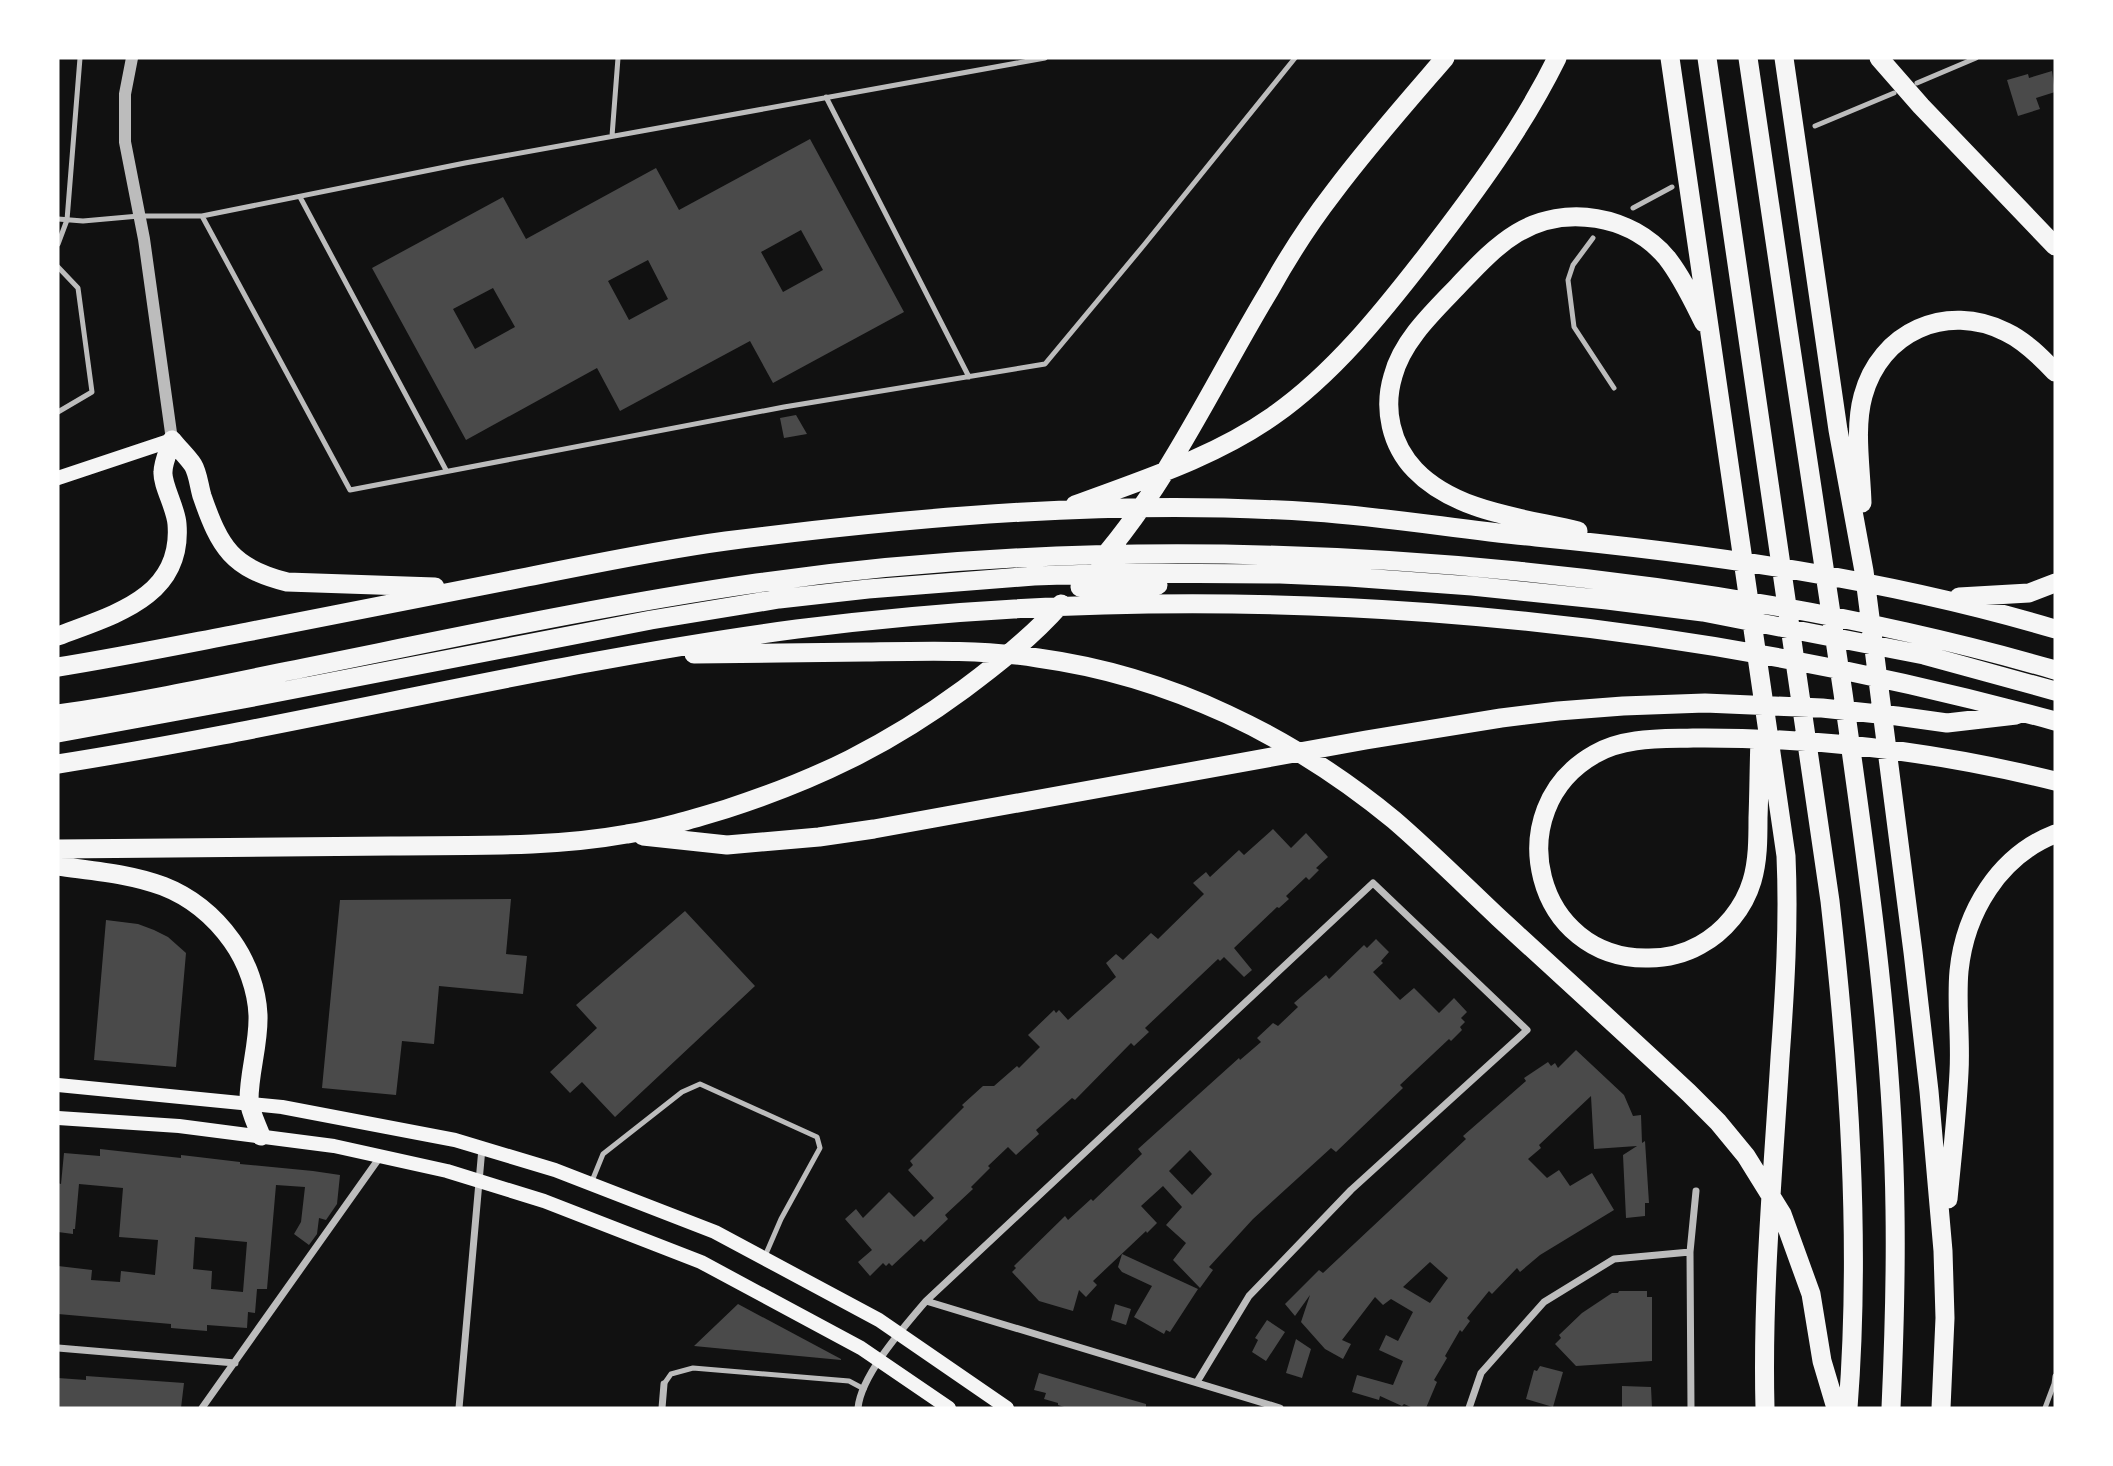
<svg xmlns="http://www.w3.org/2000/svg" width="2113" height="1466" font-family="Poppins,sans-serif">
	<rect width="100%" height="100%" fill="#111"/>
	<!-- building -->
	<path fill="#4a4a4a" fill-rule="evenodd" d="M2052,71l3,21 -19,6 4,11 -22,7 -11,-36 21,-6 1,4z
		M810,139l94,173 -131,71 -23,-42 -130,70 -23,-43 -131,72 -94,-172 131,-71 23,42 130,-71 23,42zM801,230l22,40 -40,22 -22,-40zM648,260l20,39 -39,21 -21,-39zM493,288l22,39 -40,22 -22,-40z
		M796,415l11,19 -23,4 -4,-20z
		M1273,829l18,19 15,-15 22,24 -12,11 3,2 -10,10 -3,-3 -20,19 3,3 -10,9 -2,-1 -43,41 18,22 -8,7 -20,-20 -4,4 -2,-2 -73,69 4,4 -15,14 -3,-3 -56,57 -3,-2 -36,32 3,4 -23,21 -8,-8 -20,19 2,2 -19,19 2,2 -28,26 3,4 -24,23 -3,-3 -29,27 -3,-3 -3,3 -3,-3 -13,13 -12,-14 14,-12 -27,-31 11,-10 7,9 26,-26 25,25 20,-19 -26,-28 5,-5 -3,-4 54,-54 -2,-2 21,-19h11l23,-20 2,2 21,-21 -12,-12 26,-25 2,3 3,-3 9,10 48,-43 -10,-14 10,-9 7,6 28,-27 7,6 46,-45 -11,-11 13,-11 4,5 29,-27 5,5z
		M511,899l-5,55 21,2 -4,38 -84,-8 -5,58 -32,-3 -6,54 -74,-7 18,-188z
		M685,911l70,75 -140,131 -33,-35 -12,11 -20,-21 47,-44 -21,-23z
		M106,920l32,4 16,6 14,7 18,16 -10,114 -82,-7z
		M1376,939l13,13 -8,9 2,2 -10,9 27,28 14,-12 25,25 15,-15 13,14 -6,6 4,4 -5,5 2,3 -11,11 -2,-2 -49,46 3,3 -67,64 -5,-4 -78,71 -44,48 4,3 -13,18 -27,-28 13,-17 -20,-18 16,-18 -19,-21 -22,20 16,17 -10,10 -1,-2 -53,50 4,4 -11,12 -7,-7 -6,21 -34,-10 -27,-29 4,-4 -2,-2 51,-50 3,4 23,-21 2,2 49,-47 -4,-5 101,-91 1,2 21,-18 -4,-4 16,-15 5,3 20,-19 -4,-4 32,-28 3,4 35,-34 3,3zM1190,1150l22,24 -20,21 -23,-24z
		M1576,1050l48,45 9,21 8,-1 1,28 3,-2 4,62h-4v13l-19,2 -3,-63 14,-9 -43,3 -3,-53 -52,49 2,3 -13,11 19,19 12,-8 11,16 22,-13 22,37 -74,45 -20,17 -3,-4 -25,26 -3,-3 -22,27 3,3 -8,11 -2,-2 -15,26 2,2 -13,22 3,2 -11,26h-13l-9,-4 -2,2 -22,-10 -1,4 -27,-8 5,-17 36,10 10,-24 -24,-11 7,-15 12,6 15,-29 -22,-13 -8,6 -8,-8 -33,43 9,4 -8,15 -18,-10 -24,-27 9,-27 -15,21 -10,-12 34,-34 4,3 143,-134 -3,-3 63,-55 -2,-3 24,-16 3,4 4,-3 3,5zM1430,1262l18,16 -18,25 -27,-16z
		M100,1149l81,9v-3l17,2 42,5v2l73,7 27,4 -3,29 -11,16 -7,-2 -2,16 -8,11 -15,-11 7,-12 4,-35 -29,-2 -9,104h-10l-2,24 -7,-1 -1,16 -40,-3v6l-36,-3v-4l-113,-10v-48l34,4 -1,10 29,2 1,-11 34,4 3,-35 -39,-3 4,-49 -44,-4 -4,45h-2v5l-15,-2v-49l3,1 3,-31 36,3zM195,1237l52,5 -4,50 -32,-3 1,-18 -19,-2z
		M1122,1254l76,35 -28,43 -4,-2 -2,4 -30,-17 18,-31 -30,-14 -4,-5z
		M1619,1291h28v6h5v64l-76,5 -21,-22 6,-6 -2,-3 23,-22 30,-20h6z
		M738,1304l103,55v1l-147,-14z
		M1115,1304l16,5 -5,16 -15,-5z
		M1267,1320l18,12 -19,29 -14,-9 6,-12 -3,-2z
		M1296,1339l15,10 -9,29 -16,-5z
		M1540,1366l23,6 -10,35 -27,-8 8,-29 3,1z
		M1039,1373l107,31v4h-79l-9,-3v-2l-14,-4 2,-6 -12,-3z
		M86,1376l98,7 -3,25h-123v-30l28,2z
		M1622,1386l29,1 1,21h-30z"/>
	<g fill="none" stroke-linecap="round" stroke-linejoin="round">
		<!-- service -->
		<path stroke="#bcbcbc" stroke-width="5" d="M1917,83l59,-25
			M826,97l143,280
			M1815,126l79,-33
			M612,136l6,-78
			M300,197l146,273
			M1633,208l39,-21
			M202,216l148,274 434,-83 261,-43 99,-119 151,-187
			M58,219l25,2 56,-5h63l263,-53 580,-105
			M1593,238l-20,27 -5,15 6,47 40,61
			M58,244l9,-24 13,-162
			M58,267l20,21 14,104 -34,20
			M592,1181l11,-27 79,-62 18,-8 117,53 3,11 -39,71 -16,37
			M664,1384l7,-10 22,-6 156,13 15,8
			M2045,1408l9,-24 1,-8"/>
		<!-- minor -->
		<path stroke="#bcbcbc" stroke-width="7" d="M926,1301l354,107
			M58,1348l177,15
			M202,1408l178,-251
			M459,1408l23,-260
			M662,1408l2,-24
			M858,1408c3,-33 46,-81 68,-107l447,-418 154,147 -176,160 -102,106 -52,86
			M1469,1408l12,-35 63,-71 70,-43 76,-7
			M1691,1408l-1,-156 6,-61"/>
		<!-- tertiary -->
		<path stroke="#bcbcbc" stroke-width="12" d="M132,58l-7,36v48l19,97 28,201"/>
		<!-- secondary -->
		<path stroke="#f5f5f5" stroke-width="14" d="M58,478l114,-38
			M58,1085l224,22 173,33 100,30 160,62 164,88 128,88
			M58,1118l121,8 155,20 113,25 97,30 157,61 160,86 88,60"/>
		<!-- motorway -->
		<path stroke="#f5f5f5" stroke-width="19" d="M1670,58l116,798c3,67 -1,134 -6,202 -7,116 -18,233 -15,350
			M1707,58l123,843c19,168 31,339 18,507
			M1748,58c30,212 64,423 95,635 24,171 50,344 52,517 1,66 -1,132 -4,198
			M1784,58l54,372 26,141 49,381 16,139 14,160 2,67 -4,90
			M1879,58l42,48 134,140
			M172,440c6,8 15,16 21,25 5,8 6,21 9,31 18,52 30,72 85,86l148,5
			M1862,503c-1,-35 -8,-74 1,-107 17,-64 83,-94 143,-64 19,9 35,25 49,40
			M1075,505c67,-25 138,-47 198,-89 60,-42 108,-102 153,-160 48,-62 96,-127 131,-198
			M1578,531c-54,-13 -123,-19 -163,-61 -24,-25 -32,-61 -22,-94 9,-35 40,-64 65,-90 18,-19 36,-39 59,-53 48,-29 114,-18 150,25 15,19 26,43 37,65
			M1100,561c70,-81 114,-179 169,-270 19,-34 40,-67 64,-98 35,-47 74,-91 112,-135
			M1080,587l78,-2
			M1959,597l70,-4 26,-10
			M58,636c54,-21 125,-38 119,-112 -1,-16 -15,-39 -14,-52 0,-10 6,-22 9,-32
			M694,654c57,-1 115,-1 172,-2 57,-1 115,-3 172,6 132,18 254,78 356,162 36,31 70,65 105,98 63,58 127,116 190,175l29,29 28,34 36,58 29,80 11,67 14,47
			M58,667c63,-10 126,-23 189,-35 93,-19 187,-36 280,-55 66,-13 132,-27 199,-36 194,-25 393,-42 588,-29 74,5 148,18 222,25 175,17 351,42 519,92
			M58,714c77,-11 153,-27 230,-43 155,-31 311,-65 469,-88 251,-36 508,-37 760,-12 183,18 361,48 538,99
			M58,733l206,-38 387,-75 128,-21 89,-10 166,-13 90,-3 156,1 69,3 123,9 135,14 96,12 221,43 131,36
			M1760,739c-1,26 -1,53 -2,79 0,21 0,43 -6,63 -8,27 -28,51 -52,64 -16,9 -33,13 -51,13 -114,3 -152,-149 -54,-204 29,-17 66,-15 98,-16 121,-1 245,14 362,43
			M58,764c247,-39 490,-102 739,-135 421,-54 850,-20 1258,92
			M643,836l84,9 92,-8 55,-8 492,-89 135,-22 57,-7 65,-5 82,-3 117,5 75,8 50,7 69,-8
			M58,849c111,-1 222,-2 333,-3 78,-1 159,2 236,-12 33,-5 66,-15 99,-25 90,-29 162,-64 238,-120 35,-26 69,-53 97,-85
			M58,866c72,10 128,11 174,75 15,21 25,49 26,74 1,29 -9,57 -9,85 1,12 8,25 12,36
			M1948,1199c4,-42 9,-85 11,-127 2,-34 -3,-68 0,-101 6,-59 40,-115 96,-137"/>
	</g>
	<!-- border -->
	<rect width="2113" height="1466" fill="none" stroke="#ffffff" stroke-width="119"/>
</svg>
